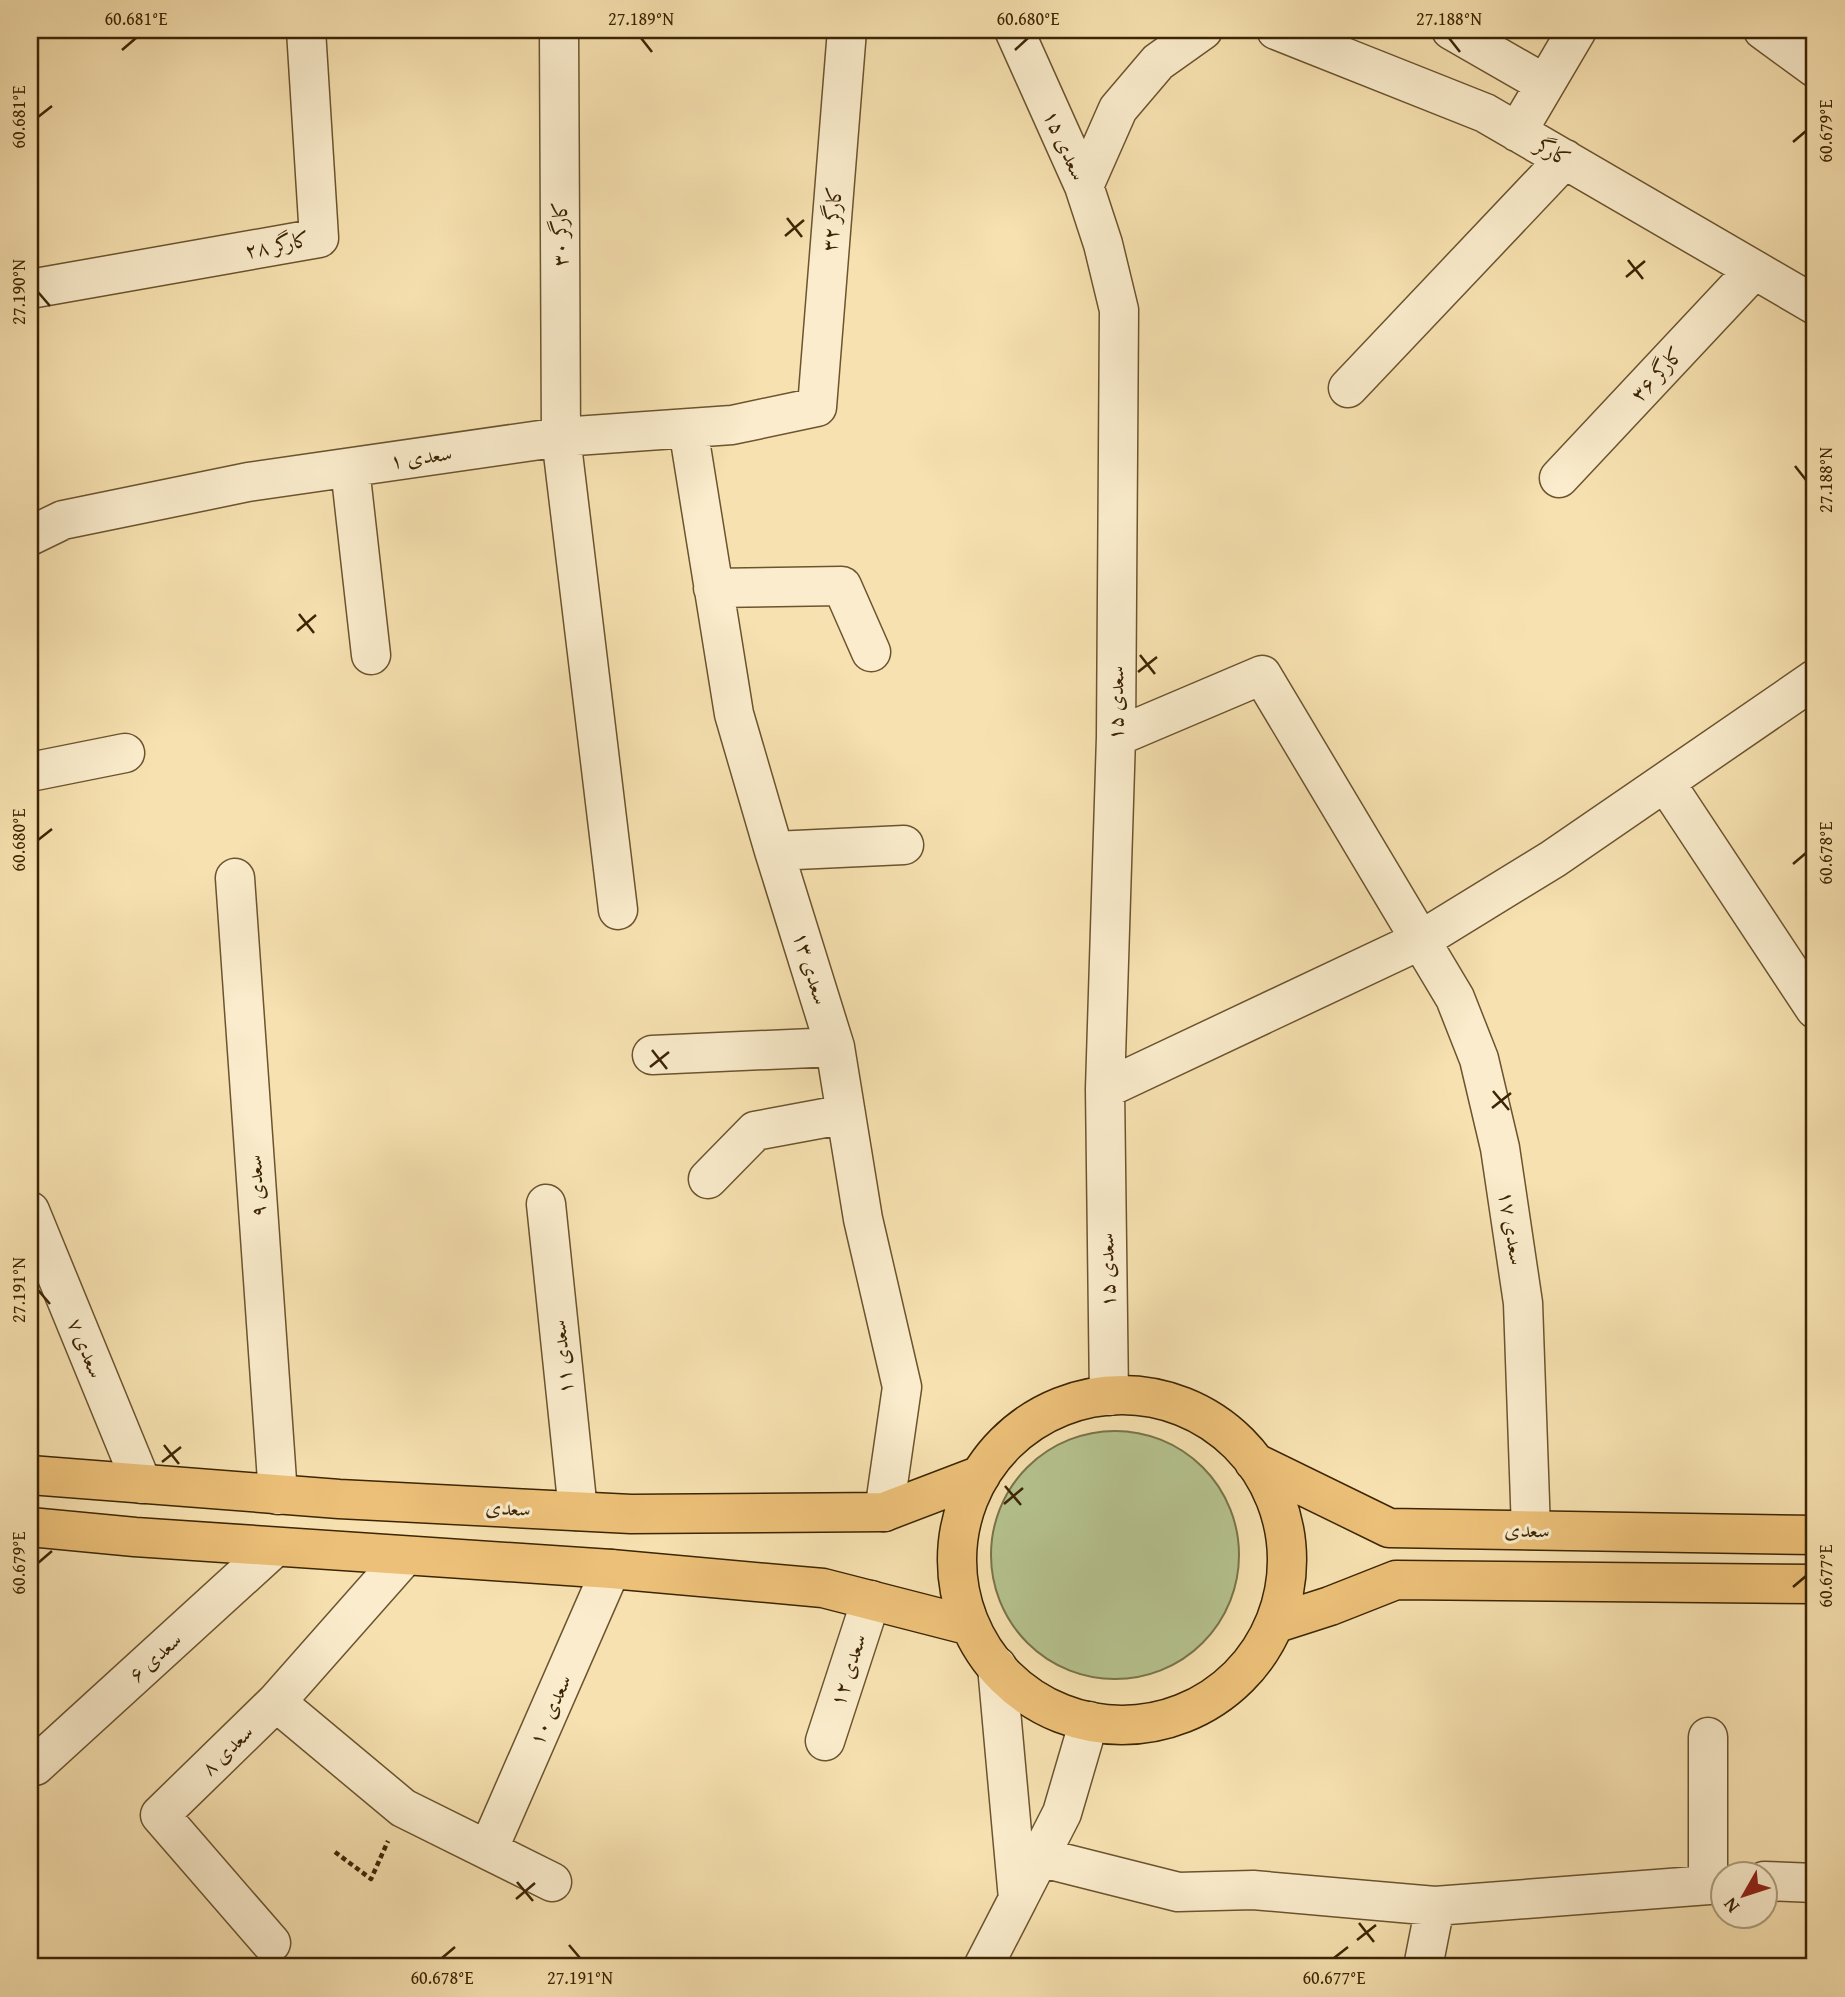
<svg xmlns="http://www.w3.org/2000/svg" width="1845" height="1997" font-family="'Gentium Book Plus',Amiri,serif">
	<rect width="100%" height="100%" fill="#f7e1b0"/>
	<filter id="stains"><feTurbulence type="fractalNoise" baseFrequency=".00286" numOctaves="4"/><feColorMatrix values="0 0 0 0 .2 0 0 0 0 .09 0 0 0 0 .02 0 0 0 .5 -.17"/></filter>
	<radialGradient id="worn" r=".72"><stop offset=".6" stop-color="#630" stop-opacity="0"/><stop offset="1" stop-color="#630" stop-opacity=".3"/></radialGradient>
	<!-- green -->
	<path fill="#b6c490" stroke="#79744a" stroke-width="2" d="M991 1555a124 124 0 1 1 248 0a124 124 0 1 1-248 0Z"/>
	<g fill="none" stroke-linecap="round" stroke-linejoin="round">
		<!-- minor casing -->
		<g stroke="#6b542f" stroke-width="41">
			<path id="minor" d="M559,30l2,407 57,473
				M1014,30l70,156 19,58 16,66 -3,427 -11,352 4,307
				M1276,30l209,83 330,192
				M1451,30l94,54
				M1763,30l52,38
				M1517,132l60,-102
				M1084,186l34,-77 40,-47 45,-32
				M30,289l289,-51 -13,-208
				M1348,388l217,-229
				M688,428l46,286 40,137 61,196 28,172 39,168 -18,125
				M350,468l21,187
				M1559,478l195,-208
				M30,536l33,-16 185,-38 313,-45 171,-12 85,-18 30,-377
				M713,588l129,-2 29,66
				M1116,737l146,-62 193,323 24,61 21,89 23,155 8,227
				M30,772l95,-19
				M1665,782l150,227
				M774,851l130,-6
				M235,878l43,617
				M652,1055l183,-8
				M1105,1089l316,-149 132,-81 262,-180
				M708,1179l47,-48 91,-17
				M546,1204l32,307
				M30,1211l112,273
				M997,1666l21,233 44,-86 27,-92
				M276,1702l127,106 149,74
				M825,1741l46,-141
				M35,1766l240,-219
				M488,1850l123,-281
				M1039,1857l139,35 75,-2 182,16 287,-22
				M1764,1881l51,2
				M1708,1885v-148
				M271,1943l-111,-128 116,-113 129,-146
				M983,1967l35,-68
				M1423,1967l12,-61"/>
		</g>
		<!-- major casing -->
		<g stroke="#3c2504" stroke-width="41">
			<path id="major" d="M957 1560a165 165 0 1 1 330 0a165 165 0 1 1-330 0Z
				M1254,1462l135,66 426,7
				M30,1475l309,24 292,15 253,-2 97,-37
				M30,1527l105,10 476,32 212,19 148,38
				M1274,1624l56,-18 66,-26 419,4"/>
		</g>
		<!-- path -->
		<path stroke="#3c2504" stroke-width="4.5" stroke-dasharray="5 3.5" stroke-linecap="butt" d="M335,1852l36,27 17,-38"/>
		<!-- minor -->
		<use href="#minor" stroke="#faeccc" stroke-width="38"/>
		<!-- major -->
		<use href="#major" stroke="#ecc078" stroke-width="38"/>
	</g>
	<!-- ticks -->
	<path fill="none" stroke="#3c2504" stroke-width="2.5" d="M641,38l11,14M1449,38l11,14M122,50l14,-12M1015,50l13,-12M38,117l14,-11M1793,142l13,-11M787,218l15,19M785,236l19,-16M1628,260l15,19M1626,277l19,-16M38,292l12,14M1795,466l11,14M299,614l15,19M297,631l19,-16M1140,655l15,19M1138,672l19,-15M38,840l14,-11M1793,864l13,-11M652,1050l15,19M650,1067l19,-15M1493,1091l16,19M1492,1108l19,-15M38,1290l12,14M164,1445l15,19M162,1462l19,-15M1005,1486l16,19M1004,1504l19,-16M38,1563l14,-12M1793,1587l13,-11M517,1882l16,19M516,1899l19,-16M1359,1923l15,19M1357,1940l19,-15M569,1945l11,13M442,1958l13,-11M1334,1958l14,-11"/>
	<g text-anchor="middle" stroke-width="6" stroke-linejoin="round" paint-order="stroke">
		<!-- street labels -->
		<g font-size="21" fill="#3c2504" stroke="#faeccc">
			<text transform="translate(1065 145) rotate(66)" y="7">سعدی ۱۵</text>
			<text transform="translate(1553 152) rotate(30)" y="7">کارگر</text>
			<text transform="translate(832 219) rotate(-85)" y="7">کارگر ۳۲</text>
			<text transform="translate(560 234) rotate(-90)" y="7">کارگر ۳۰</text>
			<text transform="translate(277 245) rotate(-11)" y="7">کارگر ۲۸</text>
			<text transform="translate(1657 374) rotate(-47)" y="7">کارگر ۳۶</text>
			<text transform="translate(421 457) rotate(-8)" y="7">سعدی ۱</text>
			<text transform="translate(1116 703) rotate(-89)" y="7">سعدی ۱۵</text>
			<text transform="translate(811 968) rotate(73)" y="7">سعدی ۱۳</text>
			<text transform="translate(256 1186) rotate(-94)" y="7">سعدی ۹</text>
			<text transform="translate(1512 1228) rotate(81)" y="7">سعدی ۱۷</text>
			<text transform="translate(1107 1270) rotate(-91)" y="7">سعدی ۱۵</text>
			<text transform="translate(86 1348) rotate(68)" y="7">سعدی ۷</text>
			<text transform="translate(562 1357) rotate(-96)" y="7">سعدی ۱۱</text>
			<text transform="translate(508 1508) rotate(3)" y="7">سعدی</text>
			<text transform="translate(1527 1530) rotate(1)" y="7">سعدی</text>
			<text transform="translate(155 1657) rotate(-42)" y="7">سعدی ۶</text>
			<text transform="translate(848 1670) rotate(-72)" y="7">سعدی ۱۲</text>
			<text transform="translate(550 1710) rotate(-66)" y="7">سعدی ۱۰</text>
			<text transform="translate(227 1750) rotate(-44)" y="7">سعدی ۸</text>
		</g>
	</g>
	<!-- margin -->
	<rect width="1845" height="1997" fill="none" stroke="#f7e1b0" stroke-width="77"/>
	<!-- north arrow -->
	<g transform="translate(1744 1895) rotate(231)"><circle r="33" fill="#faeccc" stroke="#ae9c7c" stroke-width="2"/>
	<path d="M0-5L12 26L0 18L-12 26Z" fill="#8f2418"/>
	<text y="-10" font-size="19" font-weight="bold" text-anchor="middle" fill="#3c2504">N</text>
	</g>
	<rect x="38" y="38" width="1768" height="1920" fill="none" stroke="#3c2504" stroke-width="2.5"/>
	<g font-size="18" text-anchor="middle" fill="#3c2504">
		<text x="136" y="25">60.681°E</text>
		<text x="641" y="25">27.189°N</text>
		<text x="1028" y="25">60.680°E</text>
		<text x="1449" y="25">27.188°N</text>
		<text transform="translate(19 117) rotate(-90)" y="6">60.681°E</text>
		<text transform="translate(1826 131) rotate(-90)" y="6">60.679°E</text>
		<text transform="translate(19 292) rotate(-90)" y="6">27.190°N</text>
		<text transform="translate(1826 480) rotate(-90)" y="6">27.188°N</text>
		<text transform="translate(19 840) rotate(-90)" y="6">60.680°E</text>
		<text transform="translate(1826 853) rotate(-90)" y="6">60.678°E</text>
		<text transform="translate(19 1290) rotate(-90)" y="6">27.191°N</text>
		<text transform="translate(19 1563) rotate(-90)" y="6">60.679°E</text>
		<text transform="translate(1826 1576) rotate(-90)" y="6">60.677°E</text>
		<text x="442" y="1984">60.678°E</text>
		<text x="580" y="1984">27.191°N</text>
		<text x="1334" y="1984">60.677°E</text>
	</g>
	<rect width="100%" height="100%" filter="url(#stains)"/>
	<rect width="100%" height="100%" fill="url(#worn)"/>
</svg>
